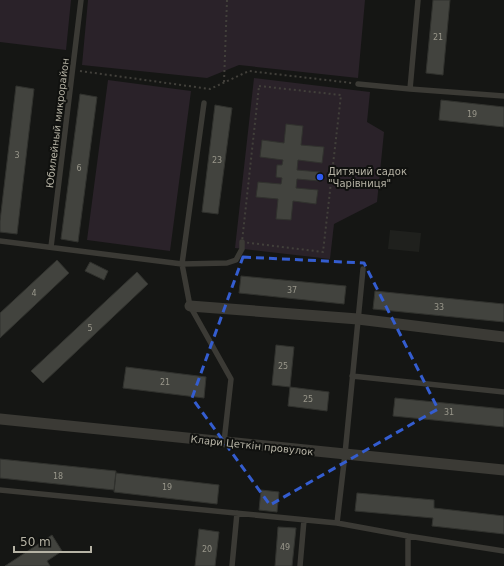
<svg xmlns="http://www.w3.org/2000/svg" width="504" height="566" font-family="'DejaVu Sans',sans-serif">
	<rect width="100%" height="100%" fill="#151614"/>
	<!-- built -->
	<path fill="#1f201d" d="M390,230l31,3 -2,19 -31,-3z"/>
	<!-- green -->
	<path fill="#2a2229" d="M0,0h71l-5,50 -66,-8z
		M88,0h277l-7,78 -119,-13 -32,13 -125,-13z
		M254,78l116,14 -3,30 17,10 -7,70 -43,22 -4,35 -95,-11z
		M108,80l83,11 -21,160 -83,-11z"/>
	<!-- building -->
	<path fill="#42433e" stroke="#31322e" d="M433,0h17l-7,75 -17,-2z
		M16,86l18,3 -17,145 -17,-2v-11z
		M80,94l17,3 -19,145 -17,-3z
		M441,100l63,7v20l-65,-7z
		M215,105l17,3 -14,106 -16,-2z
		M286,124l17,2 -2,19 23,2 -2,16 -24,-3 -1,10 23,2 -1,9 -22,-2 -1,9 22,2 -2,14 -23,-3 -2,19 -15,-1 2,-20 -22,-2 2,-15 23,2 1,-6 -6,-1 1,-12h5l1,-5 -23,-3 2,-17 22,3z
		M57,260l12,13 -69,65v-25z
		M90,262l18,9 -4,9 -19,-9z
		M137,272l11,12 -105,99 -12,-12z
		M241,276l105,10 -2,18 -105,-11z
		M375,291l129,13v18l-131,-13z
		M276,345l18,2 -4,40 -18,-2z
		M126,367l80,10 -2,21 -81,-10z
		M290,387l39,5 -2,19 -39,-5z
		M395,398l109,11v18l-111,-11z
		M0,459l116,12 -2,19 -114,-12z
		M116,473l103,12 -2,19 -103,-12z
		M261,490l18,2 -2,20 -18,-2z
		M357,493l77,7v8l70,8v18l-72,-8 1,-8 -78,-7z
		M278,527l18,1 -4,38h-17z
		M199,529l20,3 -4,34h-20z
		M52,535l10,16 -15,10 3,5h-45z"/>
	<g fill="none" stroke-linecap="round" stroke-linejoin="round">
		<!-- path -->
		<path stroke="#42403b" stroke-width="2" stroke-dasharray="2 3" stroke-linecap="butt" d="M80,71l130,18 39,-18 103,12
			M224,82l3,-82
			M259,86l82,9 -18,157 -81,-10z"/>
		<!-- lane -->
		<path stroke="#3b3a35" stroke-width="5.5" d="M418,0l-8,89 94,7
			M358,84l52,5
			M204,103l-22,161 8,42 41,73 -7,63
			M0,241l182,23 45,-1 9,-3 6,-11v-7
			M51,247l30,-247
			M363,269l-18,185 -8,69 71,13 96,15
			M352,376l152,16
			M0,490l337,33
			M232,566l5,-53
			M300,566l4,-46
			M408,566v-30"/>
		<!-- street -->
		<path stroke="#3b3a35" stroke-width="11" d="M190,306l168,13 146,18
			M0,419l504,51"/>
	</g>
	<!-- marked area -->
	<path fill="none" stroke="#345dd0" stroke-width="3" stroke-dasharray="8 5" stroke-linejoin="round" d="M243,257l121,6 74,146 -168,96 -78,-107z"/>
	<!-- markers -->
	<circle fill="#2e5af3" stroke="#10110f" stroke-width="1.5" cx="320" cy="177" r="4"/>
	<g text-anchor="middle" stroke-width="4" stroke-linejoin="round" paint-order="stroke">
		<!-- number labels -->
		<g font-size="8" fill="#99978b">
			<text x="438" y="40">21</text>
			<text x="472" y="117">19</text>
			<text x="17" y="158">3</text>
			<text x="217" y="163">23</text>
			<text x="79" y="171">6</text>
			<text x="292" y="293">37</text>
			<text x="34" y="296">4</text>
			<text x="439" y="310">33</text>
			<text x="90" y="331">5</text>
			<text x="283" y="369">25</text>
			<text x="165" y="385">21</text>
			<text x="308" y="402">25</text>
			<text x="449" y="415">31</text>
			<text x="58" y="479">18</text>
			<text x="167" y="490">19</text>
			<text x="285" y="550">49</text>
			<text x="207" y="552">20</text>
		</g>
		<!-- street labels -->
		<g font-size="10" fill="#b6b3a5" stroke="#10110f">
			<text transform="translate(57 123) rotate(-83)" y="4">Юбилейный микрорайон</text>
			<text transform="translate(252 445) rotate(6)" y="4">Клари Цеткін провулок</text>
		</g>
		<!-- poi labels -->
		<g font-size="10" fill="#b6b3a5" stroke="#10110f" text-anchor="start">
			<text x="328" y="175">Дитячий садок<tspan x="328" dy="12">"Чарівниця"</tspan></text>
		</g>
	</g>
	<!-- scale -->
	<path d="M14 546v6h77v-6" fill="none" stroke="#b6b3a5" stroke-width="2"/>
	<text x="20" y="546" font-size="12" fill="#b6b3a5" stroke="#10110f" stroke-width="3" paint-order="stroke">50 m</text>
</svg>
